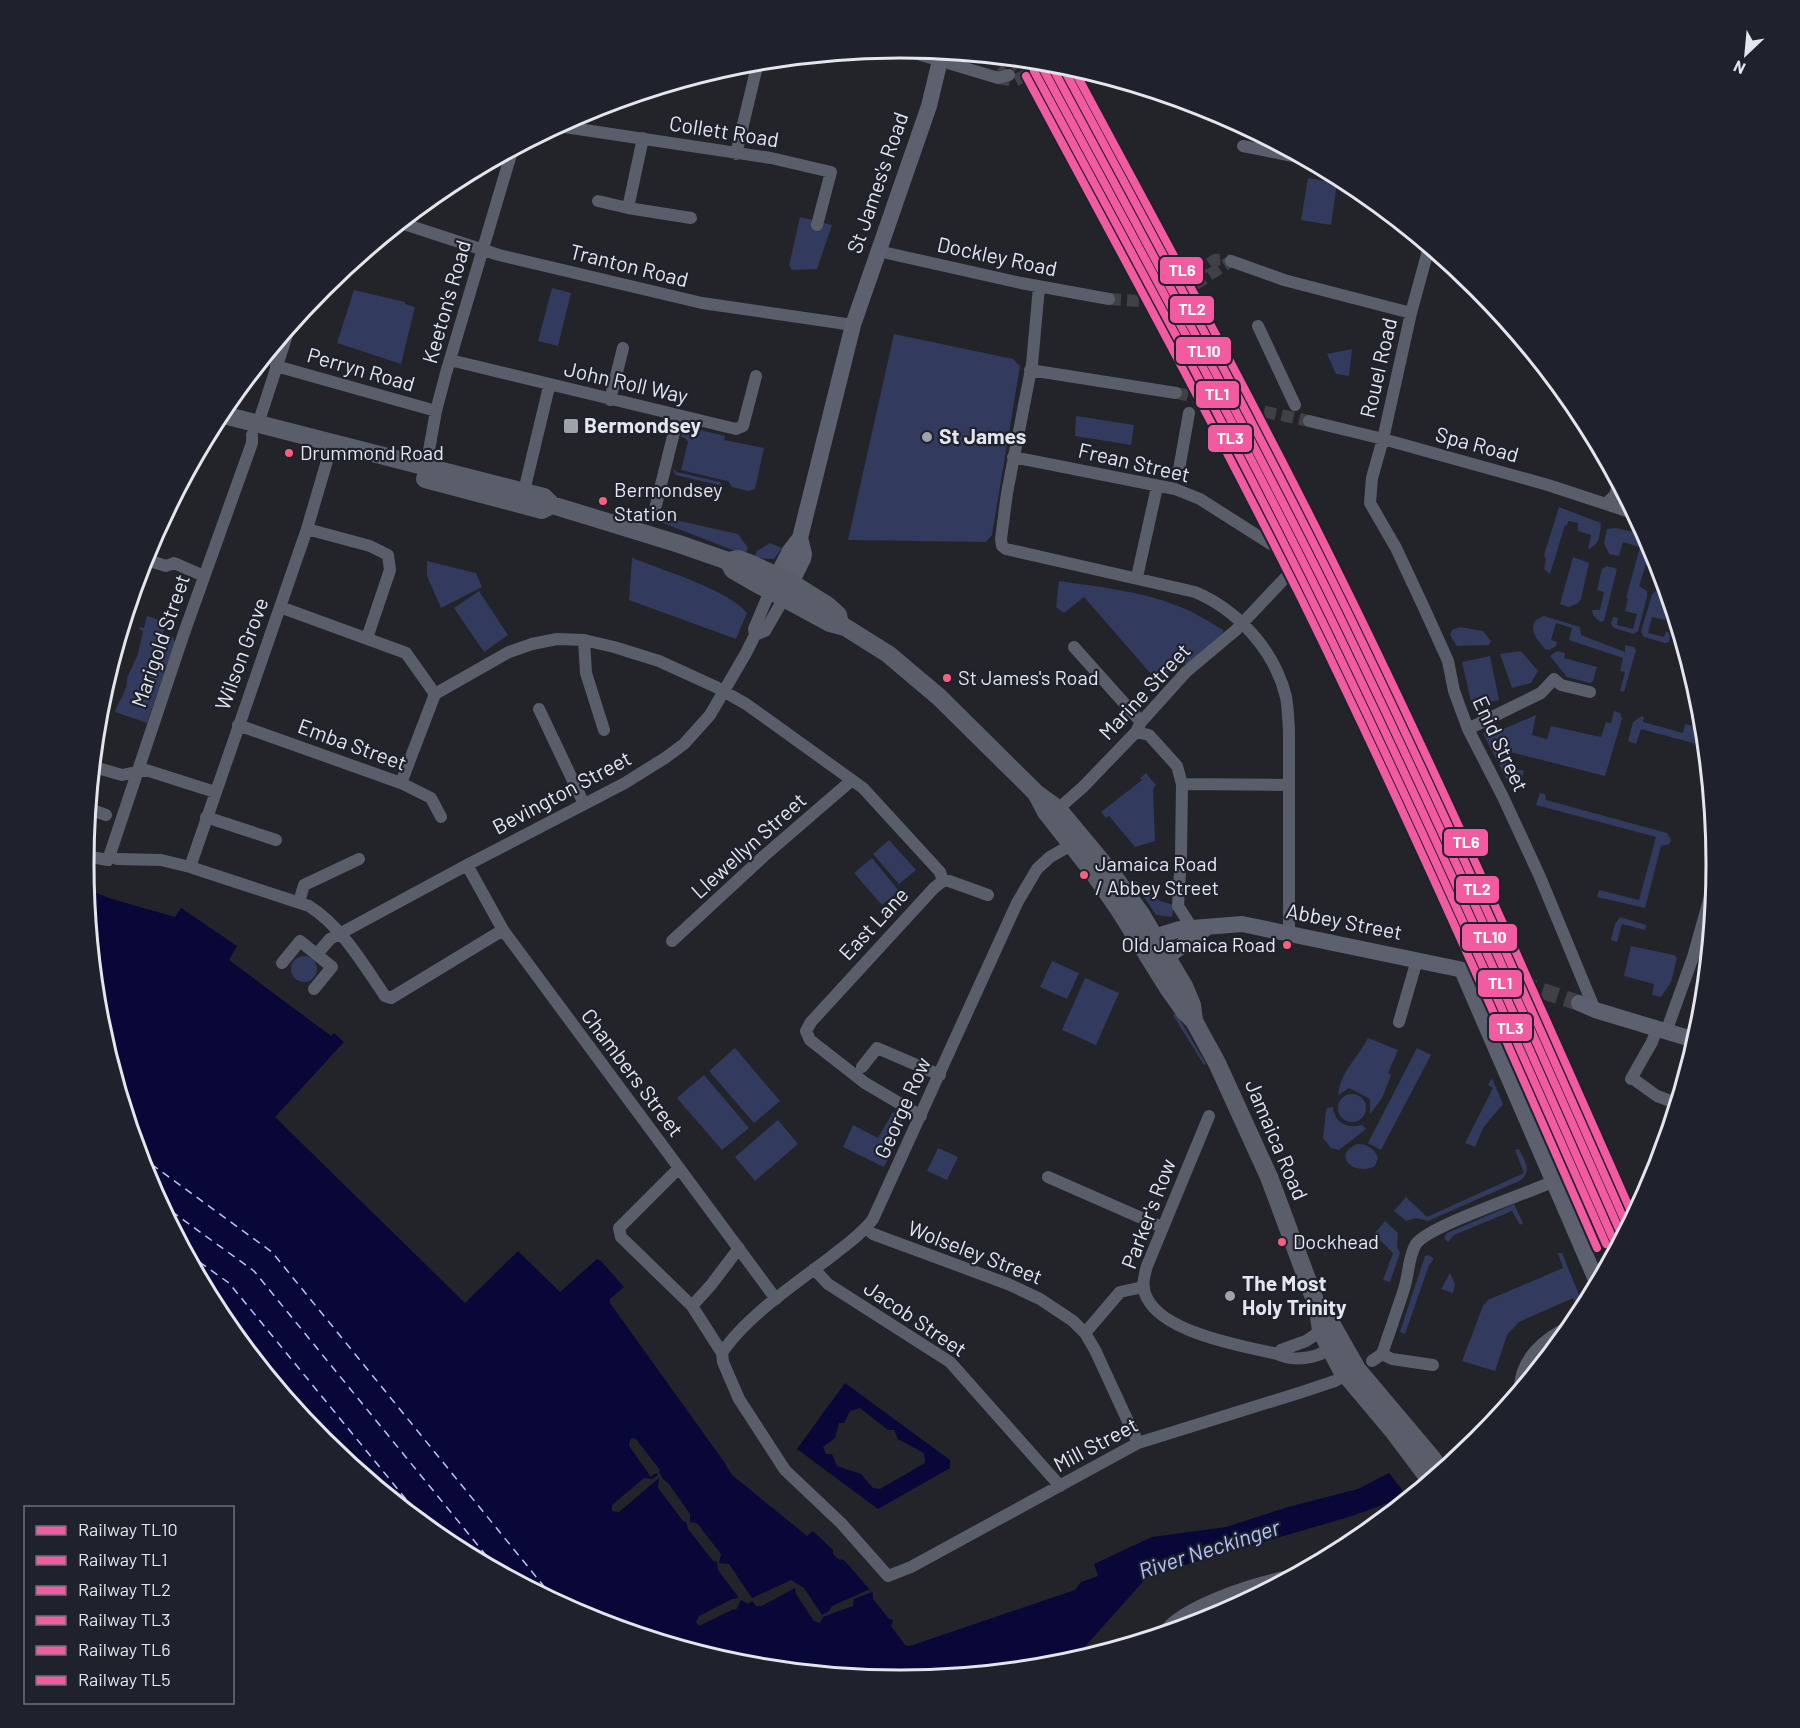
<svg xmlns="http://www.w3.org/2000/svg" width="1800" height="1728" font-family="Barlow,sans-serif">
	<rect width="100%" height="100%" fill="#22242a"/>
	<!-- green -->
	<path fill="#323a5d" d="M1308,178l29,5 -6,42 -30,-5z
		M800,217l32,8 -15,44 -26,1v-3l-2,-1z
		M552,288l19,5 -13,53 -20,-5z
		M354,290l51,12v2l10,3 -14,57 -64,-21z
		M894,334l119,25 7,7 -28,169 -6,7 -138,-2z
		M1352,349l-3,27 -13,-2 -9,-20z
		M1076,416l58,9 -3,20 -56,-9z
		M684,426l41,10 -1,4 40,8 -9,41 -7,2 -16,-4 -4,-6 -5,-1 -42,-10 7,-28 -3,-4 -4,-1z
		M673,469l4,3 43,10 3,4 -48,-11z
		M1559,507l42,16c-1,11 -1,22 -13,26l3,-14 -13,-4v-8l-10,-2 -1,5 -2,-1 -15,49 -6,-5 2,-10 -2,-4z
		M658,516l80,18 10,14 -3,7 -87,-34z
		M1616,528l29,7 9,18v3l-5,-1 -10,31 8,5v6l-9,34 -4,3 -20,-6 -3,-4 2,-7 5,1 -1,7 16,4 4,-15 -12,-3 3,-12 -2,-1 14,-51 -17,-5 -4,14 -10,-2 -5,-11 3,-14z
		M770,543l12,5 -8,11 -20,-1 3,-7z
		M1573,557l16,6 -8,36 -3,4 -9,4 -9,-3z
		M632,558c28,11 99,33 115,55l-11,26 -107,-39z
		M427,561l49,12 6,14 -41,21 -14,-32z
		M1607,566l10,3 -13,52 -4,1 -7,-7 -1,-5h8l4,-18 -7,-2 5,-21z
		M1059,581c40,6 81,10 119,25 16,6 30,15 45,24v3l-35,33 -6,-5 -24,21 -74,-85 -20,16 -8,-6z
		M1659,583l5,1 7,23 -3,2 -3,11 -13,-3 -4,16 16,4 2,-6 2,1 2,3 -1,7 -4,1 -21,-6 -3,-5 11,-38 3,-2z
		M479,591l29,44 -24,17 -30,-44z
		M147,616l19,6 -3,11 10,4 2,5 -28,81 -32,-11c4,-12 13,-22 12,-34l11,-24 5,-23 -4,-2 1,-2 4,1z
		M1544,616l36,11 1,8 44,17v-7l9,2 2,3 -12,42 -4,-1 5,-19 -5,-1 3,-13 -54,-18 3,-12 -16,-5 -5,17 6,2 -1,4 -7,4 -4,-1c-7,-9 -17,-18 -9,-29z
		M1460,627l23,4 8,10 -2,4 -32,1 -7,-11 2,-5z
		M1521,651l17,20 -7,12 -19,5 -12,-34z
		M1557,651l8,2 -1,5 33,9 -4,14 -3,2 -23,-6 -17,-21z
		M1490,656l9,44 -27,6 -10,-44z
		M1614,711l6,2 2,6 -17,57 -95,-24 -4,14 18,5 -2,7 -6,-1 -7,7 -26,-51 7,-4 4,4 42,-18 -4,20 15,4 4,-13 50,11 5,-15 5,1z
		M1642,716l2,1 -1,5 40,11 2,-9 18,5 1,17 -63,-17 -5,15 -8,-3 5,-19z
		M1146,773l10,12 -3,4 2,52 -20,6 -26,-31 -3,2 -5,-6 41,-32 -2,-2z
		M1540,793l5,1 1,6 121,33 4,7 -2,4 -8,2 -16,62 -48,-11 2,-7 40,10 17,-63 -120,-32z
		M889,840l27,30 -17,14 -26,-30z
		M872,858l27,33 -17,14 -28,-32z
		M1131,877l29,24 14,4 -2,12 -16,-2z
		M1620,917l26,8 -1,5 -23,-6 -5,18 -6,-2 4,-16z
		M1631,946l43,9 3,3 -6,24 -10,15 -9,-2 2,-11 -30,-8z
		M291 969a13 13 0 1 1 26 0a13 13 0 1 1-26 0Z
		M1052,961l27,12 -12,26 -27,-12z
		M1085,978l34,15 -23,52 -34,-15z
		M1176,1013l30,51 -2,1 -31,-50z
		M1368,1038l30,12 -10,23 3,2 -9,23 -12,16v-15l-21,-11 -11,7c4,-27 19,-35 30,-57z
		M735,1048l45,53 -26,22 -45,-52z
		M1417,1048l14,7 -50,95 -13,-7z
		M704,1075l45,53 -27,22 -45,-52z
		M1492,1078l11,26 -20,24 -8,19 -10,-4 28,-55 -5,-3z
		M1338 1108a14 14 0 1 1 28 0a14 14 0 1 1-28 0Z
		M1333,1107c1,16 15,22 29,18l4,4 -27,21 -8,-2 -8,-10 3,-27 1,-3z
		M893,1112l8,4 2,11 -19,40 -41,-20 10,-22 25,13z
		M778,1120l20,24 -43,37 -20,-24z
		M1357,1144c10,0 17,4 21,14l-3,8c-19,11 -45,-10 -18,-22z
		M938,1148l20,9 -11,23 -20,-9z
		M1519,1149c6,13 14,23 0,32l-91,40 -12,-3 -10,3 -12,-10 12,-14 21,20 97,-44 -9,-23z
		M1514,1204l9,19 -3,2 -8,-14 -58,24 -6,7 -4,-4 3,-5z
		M1385,1221l13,12 -1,13 3,7 -10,29 -7,-2 10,-27 -19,-19z
		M1558,1253h4l22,54 -3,6 -8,-15 -54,24 -12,13 -12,36 -33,-10 21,-55 5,-6 75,-32z
		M1429,1255l5,4 -5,6 -24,69 -5,-2 25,-76z
		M1450,1273l5,11 -2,9 -12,-4z"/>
	<!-- water -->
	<path fill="#090638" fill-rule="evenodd" d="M86,889l26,10 63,18 6,-9 56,38 -8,14 102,76 3,-3 10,9 -69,75 190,186 53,-52 42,41 37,-33 4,2 23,26 -14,12v4l112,156 10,16 75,61 6,-5 20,19v4l5,5 6,1 29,33v6l16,20 4,1 -2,6 14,19 5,1 165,-56 6,-8 17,-6 -4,-12 58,-27 74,-10 62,-20 70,-18 31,-16 18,23 -55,20 -204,60 -67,75 -66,18 -115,11 -160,-16 -153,-46 -141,-76 -123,-101 -102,-124 -75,-141 -46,-153z
		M845,1383l105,77v8l-72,41 -81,-60zM860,1408l28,22h6l4,9 26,14 1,10 -45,26 -7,-1 -12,-14 -24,-8 -5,-12h-6l-3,-7 12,-9 4,-15h5l6,-12z"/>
	<!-- pier -->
	<path fill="#22242a" d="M632,1438l4,1 24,31 -1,2 5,8 5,4 21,30v8l7,1 24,31 -2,9 10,1 23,34 39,-18 13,8 18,27 7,-4 3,-5 38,-17 2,3 -18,7 -1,7 -30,11 -3,6 -6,-2 -18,-27 -1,-6 -33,18h-6l-4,-5 -4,3 -7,-4 -5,10 -2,-1 -35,17 -3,-4 3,-6 33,-17 7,-1 -21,-28 -1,-8 -4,-1 -25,-32 -2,-7 -3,-1 -25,-33 1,-10 -40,34 -7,-1v-6l32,-27 8,1 6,-4 -2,-2 -5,4 -22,-31 1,-6z"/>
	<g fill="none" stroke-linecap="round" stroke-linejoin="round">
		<!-- ferry -->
		<path stroke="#b5c4fa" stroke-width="1.5" stroke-dasharray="8 6" stroke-linecap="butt" d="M140,1156l132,96 283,348
			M160,1203l94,68 244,299
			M188,1254l41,29 203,248
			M221,1317l105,126"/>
		<!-- street-tunnel -->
		<path stroke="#3f4147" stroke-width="12" stroke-dasharray="12 6" stroke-linecap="butt" d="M998,78l16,3 37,-18
			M998,78l9,-10 14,-8
			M1167,296l5,-8 43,-28 9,-1 7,2
			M1109,299l46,3 12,-6h10l54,-35
			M1176,393l133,28
			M1269,543l29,19 -12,15
			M1602,1268l3,-1"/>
		<!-- secondary-tunnel -->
		<path stroke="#3f4147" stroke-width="16" stroke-dasharray="16 8" stroke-linecap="butt" d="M1473,972l52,13 54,18"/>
		<!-- street -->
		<path stroke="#5a5e6b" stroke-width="12" d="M898,48l100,30 11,-3
			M558,126l213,32 60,14 -14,53
			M1243,146l60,12
			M736,154l22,-92
			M598,201l30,7 63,10
			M628,208l15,-70
			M401,223l98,32 203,48 151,22
			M1429,247l-18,66 -28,126 -11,39 -2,25 26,45 29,62 23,51 6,30 14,38 35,68 37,80 55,133
			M878,251l143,32 88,16
			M1231,261l53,19 127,33
			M1039,287l-7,77 -25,129 -6,46 1,7 4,3 189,43c43,18 80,59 91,105 2,10 2,22 3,32v205
			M1258,326l37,79
			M450,360l286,69 7,-3 13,-50
			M276,366l160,45
			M1030,370l146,23
			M610,400l13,-52
			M1309,421l74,18 165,46 85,28
			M258,424l31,-95
			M1013,457l162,32 25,10 69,44
			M426,467l10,-56 10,-38 66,-222
			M1178,475l11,-62
			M524,491l24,-100
			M1606,504l9,-9 3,-10
			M656,505l22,-89
			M307,529l63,17 18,9 2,15 -23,68
			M144,559l22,7 8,-3 30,13
			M1137,577l20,-90
			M280,607l126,46 29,41 -34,89
			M755,635l10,-4 19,-33
			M584,640l2,33 18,57
			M1074,647l67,75
			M435,694l74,-42 23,-8 25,-5 27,1 30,7 45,14 57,26 30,17 117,84 77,84 3,9
			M539,709l45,95
			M238,725l163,58 30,15 10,19
			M1468,729l73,-36 13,-14 7,6 29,7
			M1136,732l13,3 28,31 5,18 -1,71 -3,51 14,22
			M94,767l28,8 24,-5 69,22
			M1182,784l107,1
			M89,809l17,6
			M1058,809l25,-22 53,-55 5,-10 45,-50 50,-42 50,-53
			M206,817l70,23
			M85,856l23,4 76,-227 68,-190v-8
			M117,859l44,1 29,7 119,39c33,21 54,58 76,90l6,2 112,-68
			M467,865l36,65 273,369
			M190,867l117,-338 22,-75
			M299,902l5,-17 55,-26
			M672,941l92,-85 88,-76
			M317,954l13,-15 137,-74 158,-82 40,-25 19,-14 26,-29 36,-62 9,-18 -1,-6 16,-38
			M282,963l18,-22 32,26 -18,22
			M1399,1022l18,-62
			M1666,1032l27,-75 22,-78
			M862,1067l15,-19 63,27
			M1632,1078l25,18 19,7
			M1631,1079l21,-37 5,-13
			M921,1116l-56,-33 -55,-43 -4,-9 5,-9 123,-134 9,-7h6l39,14
			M1209,1116l-62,150c-3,10 -6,21 0,32 17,35 95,48 130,56 16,8 47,5 57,-11
			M679,1168l-60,60 2,9 71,69 30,47 1,9 16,37 46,71 56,53 47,53 23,-9 227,-124 164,-51 33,-11 17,-9
			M1048,1177l114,50
			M866,1228l7,6 135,50 32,15 33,22 12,12 10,17 43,93
			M814,1269l14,15 122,78 110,124
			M692,1306l19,-21 28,-37
			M1085,1333l35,-41 23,-5
			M722,1353c23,-36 76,-71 110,-97 15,-12 30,-22 41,-37l144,-316 20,-34 13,-12 21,-12
			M1277,1354l4,-4 25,-9 15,-10
			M1382,1354l10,5 41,6
			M1372,1361l10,-7c7,-21 15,-43 22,-65 5,-15 4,-32 12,-45 12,-18 113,-51 138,-63
			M1520,1389c0,-31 26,-52 51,-63
			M1163,1633c19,-28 94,-51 127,-57"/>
		<!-- secondary -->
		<path stroke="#5d606e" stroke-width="16" d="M772,586l18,-35 10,-13 53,-213 76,-219 13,-54
			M786,593l17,-34 1,-5 -4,-16
			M1142,941l38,-12 62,-5 231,48
			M1156,965l50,-37
			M1462,970l135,312
			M1579,1003l16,7 100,30"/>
		<!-- primary -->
		<path stroke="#5a5e6b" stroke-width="18" d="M220,414l324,83 8,8 127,39 49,17 10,-2 11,4 43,20 35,22 11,10 2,9
			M425,479l117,31 10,-5
			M728,561l5,9 19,11 78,42 15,4 43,27 51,43 97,96 22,16 54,65 29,40 43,72 8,19 2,15
			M1036,793l10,19 47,60 25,36 50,80 17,24 9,9 23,42 52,114 51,137 12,11 25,44 75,89 9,13
			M1319,1316l2,15 20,38 53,63 36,48"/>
		<!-- rail -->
		<path stroke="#61636b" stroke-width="4" stroke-dasharray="10 10" stroke-linecap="butt" d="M1030,61c37,83 76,165 121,245 51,88 109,173 155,264 40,77 75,157 111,235 68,148 133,297 197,446
			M1068,66c111,209 221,419 325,632 84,172 160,349 236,524"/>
		<!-- rail-1 casing -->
		<g stroke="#1f222d" stroke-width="12">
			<path id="rail-1" d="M1050,63c93,174 187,346 275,523 105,214 201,432 297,650"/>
		</g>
		<!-- rail-2 casing -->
		<g stroke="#1f222d" stroke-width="12">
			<path id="rail-2" d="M1042,67c93,174 188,346 275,523 105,214 201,432 297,651"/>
		</g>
		<!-- rail-3 casing -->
		<g stroke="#1f222d" stroke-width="12">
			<path id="rail-3" d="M1061,64c92,172 185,343 272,518 104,212 199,428 294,644"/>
		</g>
		<!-- rail-4 casing -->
		<g stroke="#1f222d" stroke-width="12">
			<path id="rail-4" d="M1034,71c93,174 188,346 275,523 105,214 201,432 297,650"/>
		</g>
		<!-- rail-5 casing -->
		<g stroke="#1f222d" stroke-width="12">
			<path id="rail-5" d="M1073,68c91,170 184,339 269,512 103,209 197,423 291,636"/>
		</g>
		<!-- rail-6 casing -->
		<g stroke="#1f222d" stroke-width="12">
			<path id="rail-6" d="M1026,76c93,173 187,346 275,522 105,214 201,432 296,650"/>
		</g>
		<!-- rail-1 -->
		<use href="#rail-1" stroke="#f35ba0" stroke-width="8"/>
		<!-- rail-2 -->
		<use href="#rail-2" stroke="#f35ba0" stroke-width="8"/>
		<!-- rail-3 -->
		<use href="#rail-3" stroke="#f35ba0" stroke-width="8"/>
		<!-- rail-4 -->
		<use href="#rail-4" stroke="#f35ba0" stroke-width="8"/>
		<!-- rail-5 -->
		<use href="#rail-5" stroke="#f35ba0" stroke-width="8"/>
		<!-- rail-6 -->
		<use href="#rail-6" stroke="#f35ba0" stroke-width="8"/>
	</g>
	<!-- markers -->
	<g fill="#a0a2a9" stroke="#1f222d" stroke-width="2">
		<rect x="563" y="418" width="16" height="16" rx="3"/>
		<circle cx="927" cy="437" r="6"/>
		<circle cx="1230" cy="1296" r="6"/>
	</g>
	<g fill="#f8607d" stroke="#1f222d" stroke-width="2">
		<circle cx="289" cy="453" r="5"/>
		<circle cx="603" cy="501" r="5"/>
		<circle cx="947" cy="678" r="5"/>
		<circle cx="1084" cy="875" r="5"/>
		<circle cx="1287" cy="945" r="5"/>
		<circle cx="1282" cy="1242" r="5"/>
	</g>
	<g text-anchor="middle" stroke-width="4.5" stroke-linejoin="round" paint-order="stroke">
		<!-- bus labels -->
		<g font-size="20" fill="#e4e6ee" stroke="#1f222d" text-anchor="start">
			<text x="300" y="460">Drummond Road</text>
			<text x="614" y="497">Bermondsey<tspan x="614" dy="24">Station</tspan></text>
			<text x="958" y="685">St James's Road</text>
			<text x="1095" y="871">Jamaica Road<tspan x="1095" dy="24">/ Abbey Street</tspan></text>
			<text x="1276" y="952" text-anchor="end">Old Jamaica Road</text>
			<text x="1293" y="1249">Dockhead</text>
		</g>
		<!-- street labels -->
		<g font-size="21" fill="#e4e6ee" stroke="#1f222d">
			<text transform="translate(724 132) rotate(9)" y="7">Collett Road</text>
			<text transform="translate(878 183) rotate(-71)" y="7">St James's Road</text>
			<text transform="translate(997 257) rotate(12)" y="7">Dockley Road</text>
			<text transform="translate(629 266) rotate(14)" y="7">Tranton Road</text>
			<text transform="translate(447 302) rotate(-74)" y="7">Keeton's Road</text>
			<text transform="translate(1379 368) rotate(-77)" y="7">Rouel Road</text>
			<text transform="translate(361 370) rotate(16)" y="7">Perryn Road</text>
			<text transform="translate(626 383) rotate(13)" y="7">John Roll Way</text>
			<text transform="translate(1477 445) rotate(15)" y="7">Spa Road</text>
			<text transform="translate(1134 463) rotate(13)" y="7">Frean Street</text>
			<text transform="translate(161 641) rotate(-71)" y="7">Marigold Street</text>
			<text transform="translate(242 654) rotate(-70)" y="7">Wilson Grove</text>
			<text transform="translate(1145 692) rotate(-47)" y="7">Marine Street</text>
			<text transform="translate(1500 744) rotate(65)" y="7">Enid Street</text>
			<text transform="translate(352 745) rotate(20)" y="7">Emba Street</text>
			<text transform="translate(562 793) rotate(-28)" y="7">Bevington Street</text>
			<text transform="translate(749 846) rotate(-42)" y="7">Llewellyn Street</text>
			<text transform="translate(1344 922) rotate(11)" y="7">Abbey Street</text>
			<text transform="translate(874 924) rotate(-47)" y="7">East Lane</text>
			<text transform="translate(632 1073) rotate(53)" y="7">Chambers Street</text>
			<text transform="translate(903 1108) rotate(-66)" y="7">George Row</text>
			<text transform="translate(1276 1140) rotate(67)" y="7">Jamaica Road</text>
			<text transform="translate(1149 1214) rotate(-69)" y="7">Parker's Row</text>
			<text transform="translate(975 1253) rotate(21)" y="7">Wolseley Street</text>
			<text transform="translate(915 1319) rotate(34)" y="7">Jacob Street</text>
			<text transform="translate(1096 1445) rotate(-28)" y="7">Mill Street</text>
		</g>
		<!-- poi labels -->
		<g font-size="21" font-weight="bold" fill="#e4e6ee" stroke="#1f222d" text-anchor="start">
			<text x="584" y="433">Bermondsey</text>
			<text x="939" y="444">St James</text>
			<text x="1242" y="1291">The Most<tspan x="1242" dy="24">Holy Trinity</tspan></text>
		</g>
		<!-- water labels -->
		<g font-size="22" font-style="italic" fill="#b5c4fa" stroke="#1f222d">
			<text transform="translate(1209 1549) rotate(-18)" y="8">River Neckinger</text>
		</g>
	</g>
	<!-- crop -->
	<path d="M0 0H1800V1728H0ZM94 864a806 806 0 1 1 1612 0a806 806 0 1 1-1612 0Z" fill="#1f222d" fill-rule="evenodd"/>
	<path fill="none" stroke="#e4e6ee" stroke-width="3" d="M94 864a806 806 0 1 1 1612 0a806 806 0 1 1-1612 0Z"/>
	<g stroke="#1f222d" stroke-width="2">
		<rect x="1159" y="256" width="45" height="29" rx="6" fill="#f35ba0"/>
		<rect x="1169" y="295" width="46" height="29" rx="6" fill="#f35ba0"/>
		<rect x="1175" y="336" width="57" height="29" rx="6" fill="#f35ba0"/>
		<rect x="1195" y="380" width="45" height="29" rx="6" fill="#f35ba0"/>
		<rect x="1207" y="424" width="46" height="29" rx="6" fill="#f35ba0"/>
		<rect x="1443" y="828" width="46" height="29" rx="6" fill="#f35ba0"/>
		<rect x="1455" y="875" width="45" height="29" rx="6" fill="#f35ba0"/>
		<rect x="1461" y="923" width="57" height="29" rx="6" fill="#f35ba0"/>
		<rect x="1477" y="969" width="46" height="29" rx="6" fill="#f35ba0"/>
		<rect x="1488" y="1013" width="45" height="29" rx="6" fill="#f35ba0"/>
	</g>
	<g font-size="16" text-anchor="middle" font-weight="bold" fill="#fff">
		<text x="1182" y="276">TL6</text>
		<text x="1192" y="315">TL2</text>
		<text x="1204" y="357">TL10</text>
		<text x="1217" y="400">TL1</text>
		<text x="1230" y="444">TL3</text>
		<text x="1466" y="848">TL6</text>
		<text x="1477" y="895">TL2</text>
		<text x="1490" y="943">TL10</text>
		<text x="1500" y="989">TL1</text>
		<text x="1510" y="1034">TL3</text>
	</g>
	<!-- legend -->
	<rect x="24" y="1506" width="210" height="198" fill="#1f222d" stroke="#6e707a" stroke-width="1.5"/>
	<rect x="36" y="1526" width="30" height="9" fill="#f35ba0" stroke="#6e707a" stroke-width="1.5"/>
	<text x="78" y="1536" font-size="18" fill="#e4e6ee">Railway TL10</text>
	<rect x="36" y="1556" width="30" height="9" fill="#f35ba0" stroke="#6e707a" stroke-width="1.5"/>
	<text x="78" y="1566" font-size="18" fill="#e4e6ee">Railway TL1</text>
	<rect x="36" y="1586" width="30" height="9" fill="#f35ba0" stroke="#6e707a" stroke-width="1.5"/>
	<text x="78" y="1596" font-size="18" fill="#e4e6ee">Railway TL2</text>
	<rect x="36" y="1616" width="30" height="9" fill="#f35ba0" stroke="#6e707a" stroke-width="1.5"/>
	<text x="78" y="1626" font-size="18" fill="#e4e6ee">Railway TL3</text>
	<rect x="36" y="1646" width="30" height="9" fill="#f35ba0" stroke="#6e707a" stroke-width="1.5"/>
	<text x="78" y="1656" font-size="18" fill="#e4e6ee">Railway TL6</text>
	<rect x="36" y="1676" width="30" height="9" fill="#f35ba0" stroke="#6e707a" stroke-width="1.5"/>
	<text x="78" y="1686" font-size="18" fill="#e4e6ee">Railway TL5</text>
	<!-- north arrow -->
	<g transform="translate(1746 54) rotate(206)" stroke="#1f222d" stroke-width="4.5" paint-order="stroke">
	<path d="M0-4.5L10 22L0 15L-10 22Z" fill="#e4e6ee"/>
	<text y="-9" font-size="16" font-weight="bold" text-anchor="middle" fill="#e4e6ee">N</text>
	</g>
</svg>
